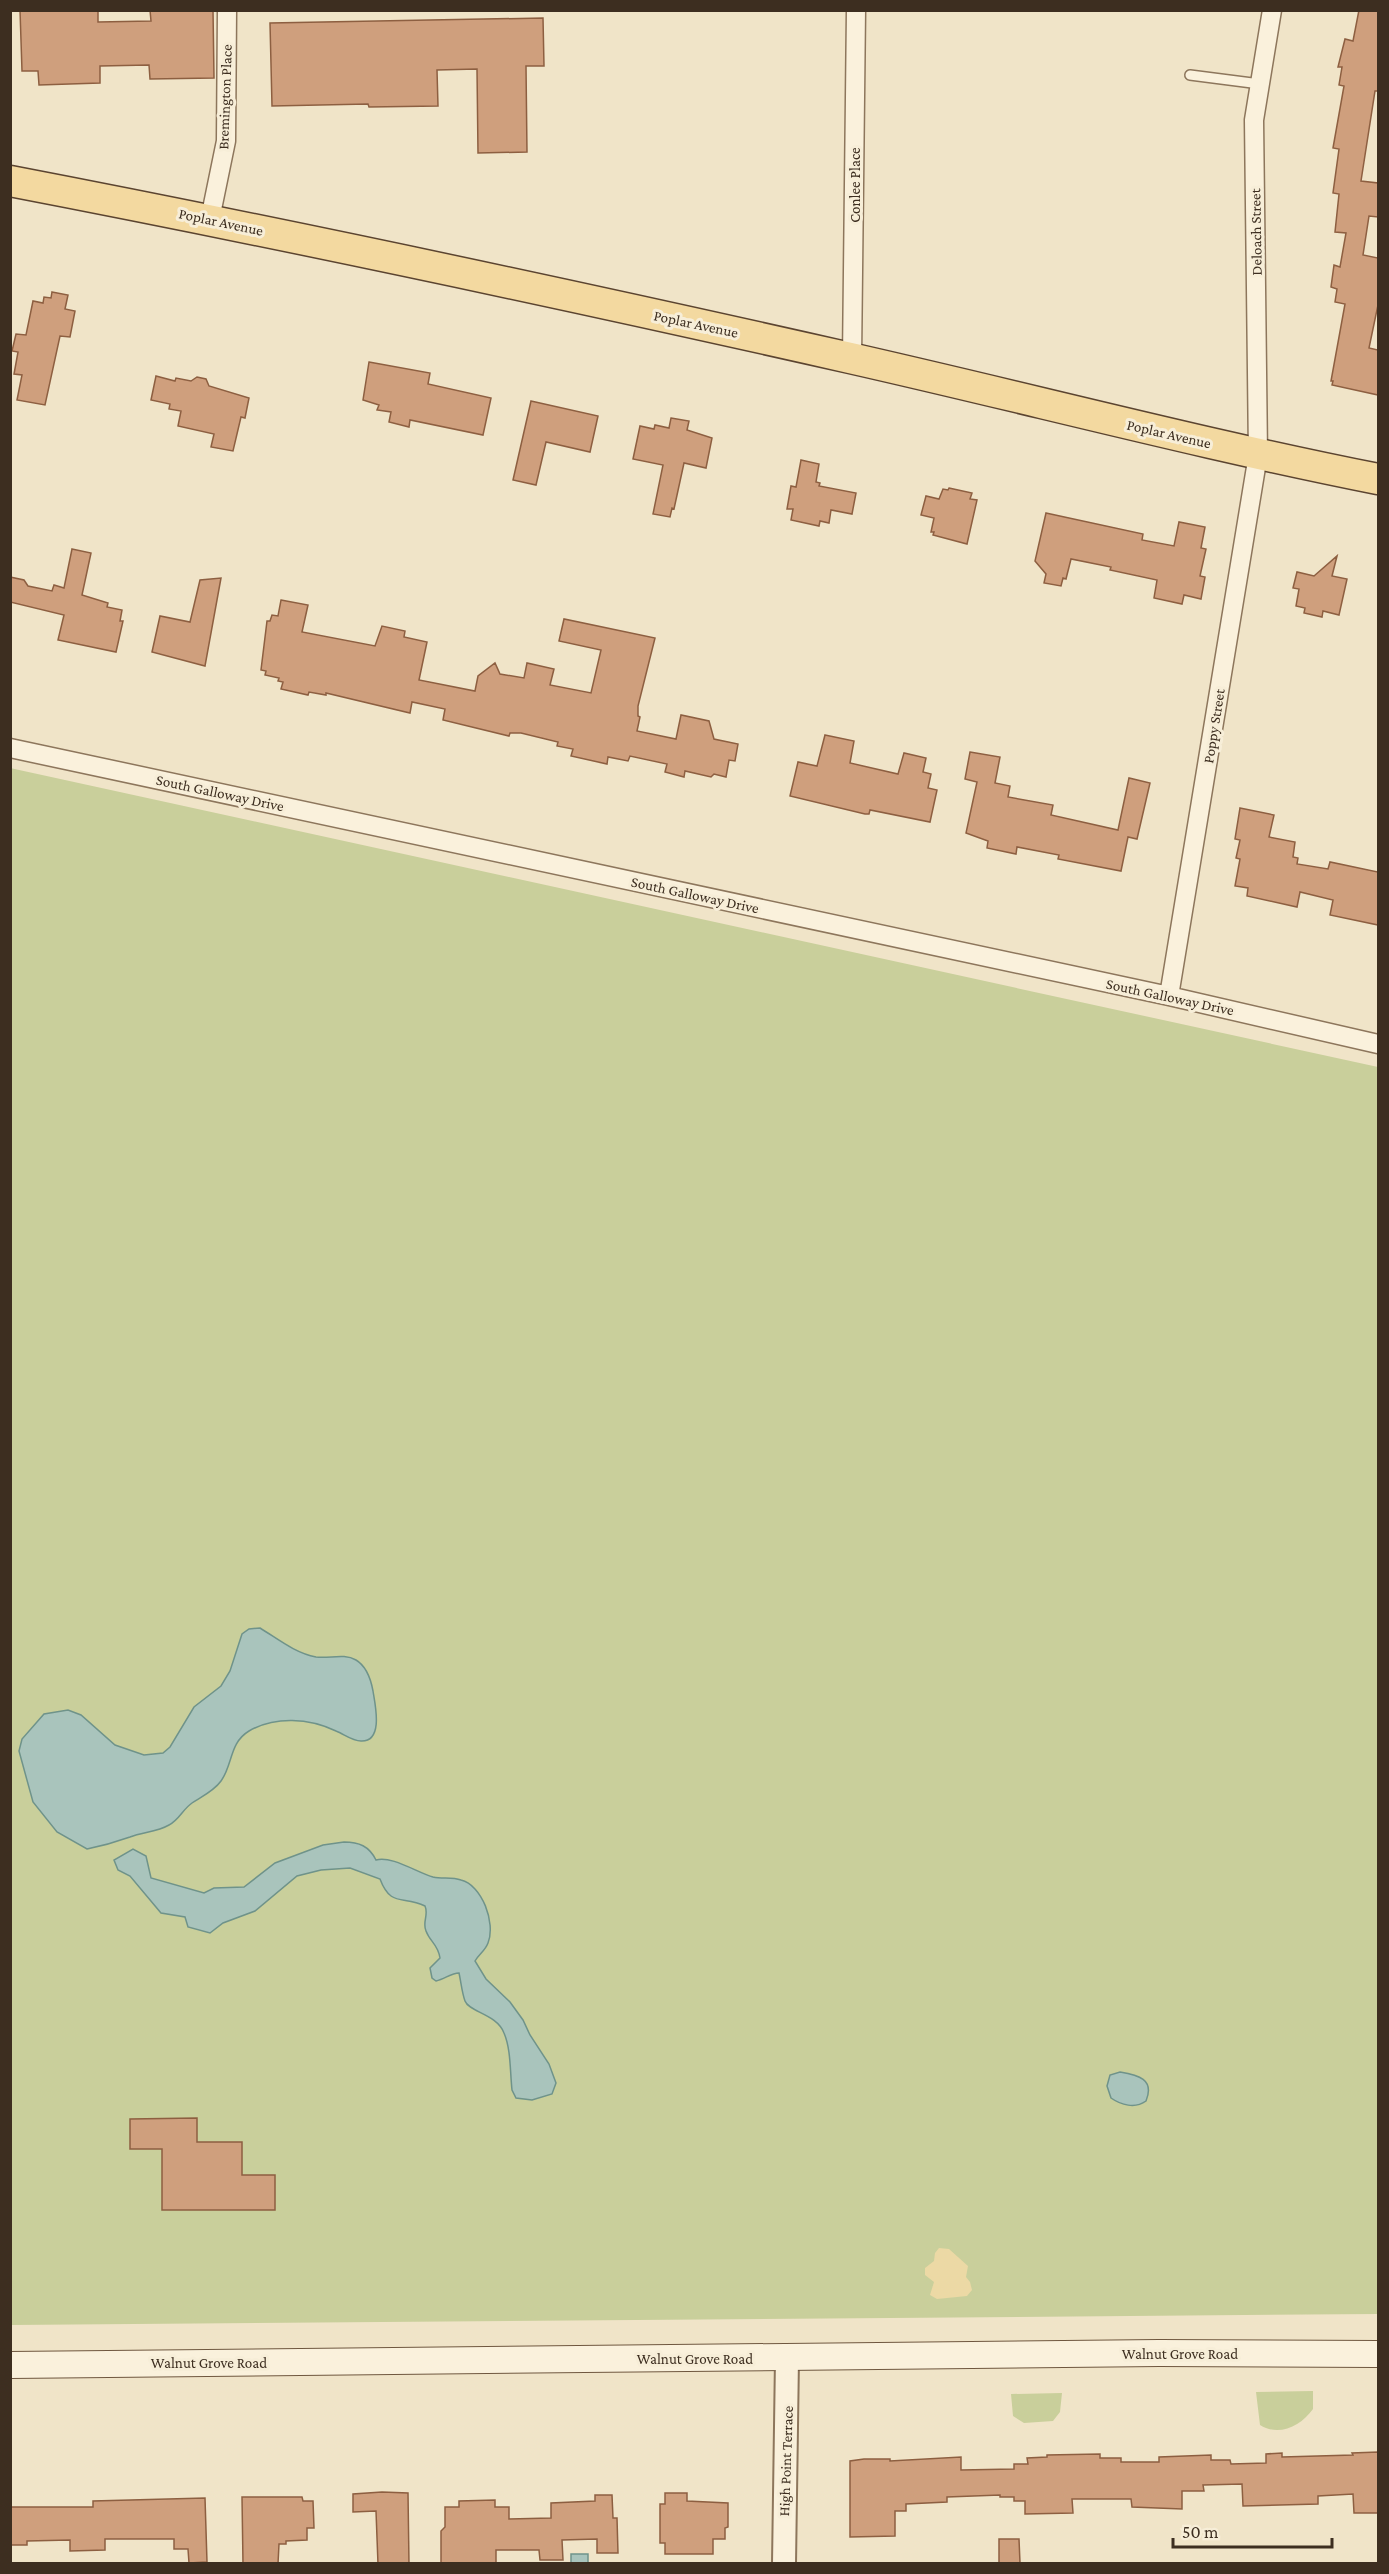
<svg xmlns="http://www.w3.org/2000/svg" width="1389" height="2574" font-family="'Crimson Pro',serif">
	<rect width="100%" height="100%" fill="#f0e4c8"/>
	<!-- green -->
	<path fill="#c9cf9b" d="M10,768l1368,299v1247l-1367,11z
		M1313,2391v18c-12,17 -34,28 -53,16l-4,-33z
		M1062,2393l-2,19 -7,9 -29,2 -11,-7 -2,-22z"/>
	<!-- sand -->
	<path fill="#ecd9a5" d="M939,2248l10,1 19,17 -2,11 4,5 2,8 -5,6 -30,3 -7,-4 4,-13 -9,-7v-7l9,-7 1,-8z"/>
	<!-- water -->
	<path fill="#a9c4bc" stroke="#6f938a" stroke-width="1.5" d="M260,1628c18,11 35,25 56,29 13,2 28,-4 40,3 10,6 15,20 17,31 2,13 11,51 -12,50 -9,0 -17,-7 -25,-10 -27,-13 -61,-15 -87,0 -20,12 -16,34 -28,50 -7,10 -20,16 -29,22 -9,6 -13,17 -23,22 -12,7 -26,7 -39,12 -14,5 -28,9 -43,12l-30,-17 -24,-30 -14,-51 3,-12 22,-25 24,-4 13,5 34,30 29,10 19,-2 7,-6 24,-40 27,-21 9,-15 12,-37 7,-5z
		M344,1842c15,0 25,4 32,18 15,-5 42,13 57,17 9,2 19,0 28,3 21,5 35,43 27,63 -3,8 -9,11 -13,18l11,18 24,23 13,18 7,15 19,29 7,19 -4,11 -20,6 -16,-2 -4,-8c-2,-18 -1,-41 -8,-57 -7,-19 -35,-21 -39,-32 -3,-8 -4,-19 -6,-28 -8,0 -14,6 -23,8l-4,-3 -2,-10 10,-10c-2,-14 -10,-16 -14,-27 -4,-9 3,-16 -1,-25 -22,-11 -34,2 -45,-27l-30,-11 -29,2 -24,6 -42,35 -32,12 -13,10 -22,-6 -3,-10 -24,-4 -31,-37 -12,-6 -4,-10 19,-11 13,7 5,22 53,15 10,-5 30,-1 31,-24 48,-18z
		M1120,2072c18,3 35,7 26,29 -11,8 -25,4 -35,-3l-4,-12 3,-11z
		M571,2554h17v9h-17z"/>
	<!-- building -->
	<path fill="#cf9f7d" stroke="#8d5f41" stroke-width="1.5" d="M20,10h78v12l53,-1 -1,-11h63l1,68 -64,1 -1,-14 -49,1v17l-61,2 -1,-14h-16z
		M1359,10h19v81h-3l-14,90 17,2v34l-9,-1 -6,39 15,3v47l-9,43 9,2v45l-46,-10 1,-4h-2l14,-77 -10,-2 2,-13 -6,-2 3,-22 6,2 6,-34 -11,-1 4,-38 -6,-1 6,-44 -6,-1 11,-62 -5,-1 3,-18h-4l7,-28 8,2z
		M543,18l1,48h-18l1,86 -49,1 -1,-84 -40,1 1,36 -69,1 -1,-3 -96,2 -2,-83z
		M52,292l16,3 -3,14 10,2 -5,26 -10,-1 -15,69 -28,-5 5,-25 -8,-1 4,-22 -6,-1 4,-17 10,1 7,-34 10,2 1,-6 7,1z
		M369,362l61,11 -2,11 63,14 -8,37 -73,-15 -1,7 -20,-5 2,-10 -14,-2 2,-5 -16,-5z
		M156,376l19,5 1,-3 15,3 6,-4 9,2 3,7 40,12 -4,20 -4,-1 -8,34 -22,-4 3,-13 -36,-8 3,-15 -12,-2 1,-5 -19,-4z
		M531,401l67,15 -8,36 -44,-10 -10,43 -23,-5z
		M671,418l18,3 -2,9 25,8 -6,30 -22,-5 -10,46 -2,-1 -2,9 -17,-3 10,-49 -30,-6 7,-33 14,3 1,-4 14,3z
		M801,460l18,4 -3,18 4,1 -1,3 37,7 -4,21 -21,-4 -2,13 -9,-2 -1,5 -28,-6 2,-11h-6l4,-23 5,1z
		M949,488l23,5 -2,6 7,1 -10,44 -34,-9 1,-3h-3l3,-14 -13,-3 5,-19 13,3 4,-10 5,1z
		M1046,513l97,21 -1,6 32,6 5,-24 26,5 -4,21 5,1 -6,27 5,1 -4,22 -17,-4 -2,9 -28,-6 3,-18 -47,-10 1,-3 -40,-8 -5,20 -3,-1 -2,8 -17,-3 2,-9 -11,-13z
		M72,549l19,4 -9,42 26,8 -1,4 15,3 -2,11h3l-7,31 -58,-12 6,-25 -54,-13v-25l14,3 4,6 24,5 2,-6 10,3z
		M1337,556l-5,20 15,3 -8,36 -16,-4 -1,6 -18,-4 1,-5 -9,-2 3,-17 -6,-1 4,-16 17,4z
		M221,578l-16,88 -53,-14 8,-36 30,6 10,-42z
		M281,600l27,5 -6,27 73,14 7,-20 23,5 -1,6 23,5 -8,38 56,11 3,-15 17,-13 5,11 24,4 3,-15 27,6 -4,16 41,8 10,-43 -42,-9 5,-22 91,19 -17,68v10l2,1 -3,14 39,8 5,-24 28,6 5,18 24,5 -3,17 -6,-1 -3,17 -12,-3 -3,3 -26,-6 -1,6 -19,-5 2,-8 -37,-8 -2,5 -20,-4 -1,7 -36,-8 2,-7 -16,-3 1,-4 -37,-9h-11l-1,3 -66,-16 2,-11 -33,-7 -2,11 -84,-20v2l-17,-3 -1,3 -27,-6 2,-7 -5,-1 1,-3 -14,-3 1,-4 -5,-1 6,-49h3l2,-6 6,1z
		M825,735l29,6 -4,22 48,11 6,-21 22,5 -3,14 8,2 -3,14 9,2 -7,32 -60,-12 -1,4h-4l-75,-18 8,-34 19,4z
		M970,752l30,5 -5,26 15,3 -2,11 45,8 -2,10 67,15 11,-52 21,5 -13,56 -9,-2 -7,34 -63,-12 1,-4 -42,-8 -1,7 -29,-6 1,-7 -22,-8 11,-51 -12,-3z
		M1240,808l34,7 -5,22 26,5 -2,15 5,1 -1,6 31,5 2,-7 48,10v53l-48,-10 3,-15 -33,-8 -3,15 -50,-11 1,-8 -13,-2 5,-27 -4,-1 4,-18 -5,-1z
		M197,2118v24h45v33h33v35h-113v-61h-32v-30z
		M1378,2452v61h-24l-1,-19 -35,2v8l-75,2 -1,-22 -39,1 1,6h-22v18l-50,-2 -1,-8h-59l1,14 -48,1v-13h-11v-4h-14v-2l-53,2v5l-41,2v7h-11v25l-45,1v-76l14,-2h26v2l71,-4v13l53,-1v-5h14l-1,-6 20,-1v-2l53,-1v4h21v4h38v-5l52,-2v5h19l1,4 35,-1v-9l16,-1v4l71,-2 -1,-2z
		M382,2492l26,1 1,71h-31l-2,-53 -23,1v-18z
		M665,2493h22v8l41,2v24l-3,1v11h-12v15h-48v-11h-5v-39h5z
		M595,2495h17l1,23h4l1,35h-21v-14l-35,1 1,20h-23l-1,-10h-43v14h-55v-33l4,-4v-20h14v-6l36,-1v7h14v12l42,-1v-15l44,-2z
		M242,2497h60l1,4h10l1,27h-7v12l-21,1v3h-7l-1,20h-35z
		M205,2498l2,64 -18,1 -1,-14h-14v-10h-69v11l-35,1v-11l-43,1v4h-17v-38h83v-6z
		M999,2539h20l1,24h-21z"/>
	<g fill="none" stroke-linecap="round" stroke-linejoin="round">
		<!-- service casing -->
		<g stroke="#8d765c" stroke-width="12">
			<path id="service" d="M1190,75l70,9"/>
		</g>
		<!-- minor casing -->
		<g stroke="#8d765c" stroke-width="21">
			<path id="minor" d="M210,219l16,-78 1,-131
				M852,359l4,-349
				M10,748l1159,248 209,48
				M1169,996l89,-541 -4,-335 18,-110"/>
		</g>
		<!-- tertiary casing -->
		<g stroke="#8d765c" stroke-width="26">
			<path id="tertiary" d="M784,2564l3,-206"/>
		</g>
		<!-- secondary casing -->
		<g stroke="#6f573f" stroke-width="28">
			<path id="secondary" d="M10,2365l1149,-12 219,1"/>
		</g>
		<!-- primary casing -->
		<g stroke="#5b4430" stroke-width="33">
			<path id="primary" d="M10,181c281,54 561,114 840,177 177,40 351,86 528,121"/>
		</g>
		<!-- service -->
		<use href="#service" stroke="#faf1dc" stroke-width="9"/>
		<!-- minor -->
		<use href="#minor" stroke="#faf1dc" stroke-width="18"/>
		<!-- tertiary -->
		<use href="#tertiary" stroke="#faf1dc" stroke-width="22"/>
		<!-- secondary -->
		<use href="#secondary" stroke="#faf1dc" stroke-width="26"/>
		<!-- primary -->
		<use href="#primary" stroke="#f3d9a0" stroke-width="30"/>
	</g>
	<g text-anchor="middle" stroke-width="6" stroke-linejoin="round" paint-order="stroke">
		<!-- street labels -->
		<g font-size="15" fill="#3d2e20" stroke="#f7eed8">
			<text transform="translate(225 97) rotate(-88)" y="5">Bremington Place</text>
			<text transform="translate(855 185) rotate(-90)" y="5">Conlee Place</text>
			<text transform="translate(221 222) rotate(12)" y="5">Poplar Avenue</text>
			<text transform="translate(1256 232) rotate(-91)" y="5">Deloach Street</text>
			<text transform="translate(696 324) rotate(12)" y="5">Poplar Avenue</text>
			<text transform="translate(1169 434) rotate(13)" y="5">Poplar Avenue</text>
			<text transform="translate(1214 726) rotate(-81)" y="5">Poppy Street</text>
			<text transform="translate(220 793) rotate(12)" y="5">South Galloway Drive</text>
			<text transform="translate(695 895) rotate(12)" y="5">South Galloway Drive</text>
			<text transform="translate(1170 997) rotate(12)" y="5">South Galloway Drive</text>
			<text x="1180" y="2359">Walnut Grove Road</text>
			<text x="695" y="2364">Walnut Grove Road</text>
			<text x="209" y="2368">Walnut Grove Road</text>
			<text transform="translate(786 2461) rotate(-88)" y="5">High Point Terrace</text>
		</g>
	</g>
	<!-- border -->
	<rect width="1389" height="2574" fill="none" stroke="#3d2e20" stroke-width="24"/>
	<!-- scale -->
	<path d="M1173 2538v9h159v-9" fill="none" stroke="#3d2e20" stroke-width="3"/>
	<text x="1182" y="2538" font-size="18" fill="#3d2e20" stroke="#f7eed8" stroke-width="4.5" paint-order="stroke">50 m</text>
</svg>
